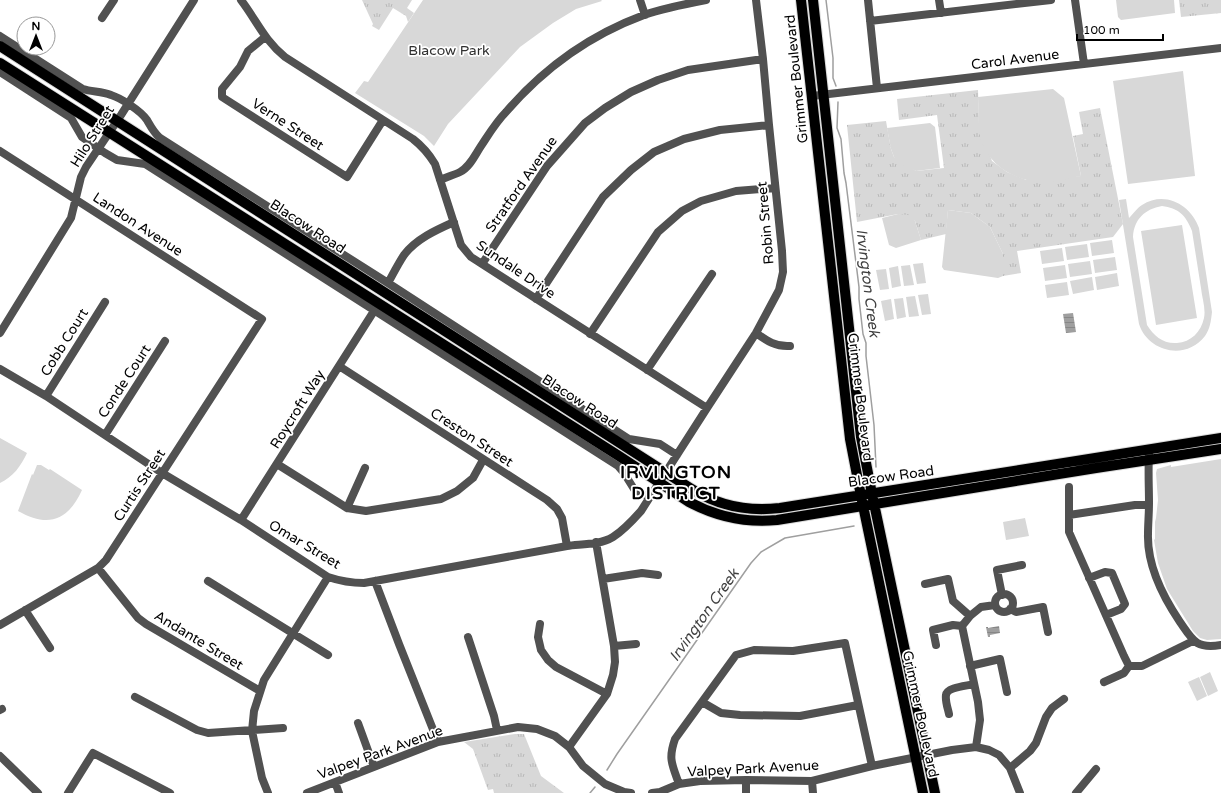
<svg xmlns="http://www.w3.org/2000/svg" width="1221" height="793" font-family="'Varela Round',sans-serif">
	<defs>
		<pattern id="grass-tufts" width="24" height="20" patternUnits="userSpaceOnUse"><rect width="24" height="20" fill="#d8d8d8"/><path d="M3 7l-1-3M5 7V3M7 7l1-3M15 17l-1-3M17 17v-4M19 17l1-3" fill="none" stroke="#b8b8b8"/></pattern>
		<pattern id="water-rules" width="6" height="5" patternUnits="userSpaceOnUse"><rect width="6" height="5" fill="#9f9f9f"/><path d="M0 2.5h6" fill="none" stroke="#878787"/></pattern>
	</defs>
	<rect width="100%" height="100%" fill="#fff"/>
	<!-- grass -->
	<path fill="url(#grass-tufts)" d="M362,0h50l-5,8 7,5 -6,9 -2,-6 -13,-8 -14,22 -7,-4 1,-2z
		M1179,0h42v13l-40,4z
		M978,90l1,34 13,37 15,11 19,8 55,-4 -8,-40 10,-2 -4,-22 21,-4 23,116 -10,13 -96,14 4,22 -18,3v-22l-13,-27 -19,-14 -23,-3 -2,24 -25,6 -6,-19 -17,-7 -41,8 -10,-97 39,-4 5,28 3,8 22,14 28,-3 -7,-53 -38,5 -2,-21z
		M515,734h9l17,42 23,17h-70l-1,-4 -5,1 -15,-41 -9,-7z"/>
	<!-- park -->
	<path fill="#d8d8d8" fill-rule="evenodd" d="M423,0h178l1,1 -26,8 -23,14 -33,24 -72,77 -14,22 -10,-10 -69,-43 9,-12 4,1z
		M1116,0h58l1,13 -54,7 -3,-3z
		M1183,71l12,105 -67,8 -15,-103z
		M1053,89l11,9 17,78c-11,2 -23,6 -34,6 -28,1 -57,-14 -66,-42 -4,-13 -2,-29 -3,-43z
		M930,123l5,4 5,41 -24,3 -17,-7 -5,-7 -3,-8 -4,-21z
		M1126,199l3,19c4,-4 8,-10 13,-13 23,-15 49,0 57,23l13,84c-1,9 -2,17 -7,24 -19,25 -57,16 -66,-12l-20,-124zM1162,206c16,2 24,9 30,25 3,19 6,38 9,57 1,10 5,21 3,30 -3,14 -13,24 -27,25 -14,1 -23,-7 -30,-18l-14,-88c1,-18 12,-28 29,-31z
		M948,210l23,3 19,14 13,27v22l-5,2 -54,-8 -2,-3z
		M898,214l10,1 7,6 6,19 -25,8 -7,-3 -7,-27z
		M1182,225l15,93 -41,7 -15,-94z
		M1112,240l2,13 -22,3 -2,-13z
		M1087,244l2,13 -22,3 -2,-13z
		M1062,248l2,13 -22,3 -2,-13z
		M1115,257l2,13 -22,3 -2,-13z
		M1090,261l2,13 -22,3 -2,-13z
		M923,263l3,20 -9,1 -4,-20z
		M910,265l4,20 -10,1 -3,-20z
		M1065,265l2,13 -22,3 -2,-13z
		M898,266l3,20 -9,2 -3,-20z
		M886,269l3,20 -9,1 -4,-20z
		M1117,273l2,13 -22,4 -2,-13z
		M1092,277l2,13 -21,4 -3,-13z
		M1067,282l2,13 -22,3 -2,-13z
		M928,294l3,20 -9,1 -4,-20z
		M915,296l4,20 -10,1 -3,-20z
		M903,298l3,19 -9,2 -3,-20z
		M891,299l3,20 -9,2 -4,-20z
		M0,438l27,15c-6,13 -14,24 -27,30z
		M1221,459v180l-14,1 -7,-2 -7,-7 -26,-42 -9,-26 -4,-23 1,-1v-17l1,-4 2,-18 -2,-27 1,-4 14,-4v2z
		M37,465h4l8,5 1,-1 32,21c-14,31 -34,38 -64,21l14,-37 1,1z
		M1025,518l4,18 -23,4 -3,-18z
		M1210,672l8,19 -10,5 -8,-19z
		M1199,677l8,19 -10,5 -9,-19z"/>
	<!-- water -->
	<path fill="url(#water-rules)" d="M1073,313l3,19 -10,1 -3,-19z
		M999,626l1,7 -10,2v2h-2l-2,-10h2v1z"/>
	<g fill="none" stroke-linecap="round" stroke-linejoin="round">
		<!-- stream -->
		<path stroke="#9f9f9f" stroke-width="1.5" d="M826,0l7,58v20l3,8
			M838,102l-1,26 4,11 3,34 2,10 13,104v12l4,35 3,9v13l8,69 2,42
			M607,770l10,-16 134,-191 10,-11 24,-14 69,-12
			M590,793l5,-6"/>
		<!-- major casing -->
		<g stroke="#dbdbdb" stroke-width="12">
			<path id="major" d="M801,0l49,439 11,57 62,297
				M813,0l48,437 11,57 63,299
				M0,46l690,442c28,18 57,24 90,20l441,-70
				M0,63l619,393 70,46c28,15 57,21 88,18l319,-52 125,-19"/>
		</g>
		<!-- minor -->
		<path stroke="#515151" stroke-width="8" d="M241,0c16,21 23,40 44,57l128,82c9,7 16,15 22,25l26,81 10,12 236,151
			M640,0l5,15
			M868,0l9,88
			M939,0l2,13
			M1075,0l9,64
			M102,18l12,-18
			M870,21l181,-21
			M0,36l83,53c9,3 19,2 28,6 10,3 30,16 36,25 4,7 7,13 13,18l228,145 241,156 31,5 17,11
			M265,37l-17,14 -8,16 -18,22v8l125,80 36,-57
			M0,72l71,46 11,19 23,16 12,7 28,4 473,302 6,7 10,16 15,9
			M812,96l409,-48
			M0,151l262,168 -156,241 -8,8 -98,57
			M440,180c7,-3 14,-5 20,-8 10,-5 15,-17 21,-26 8,-12 15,-24 25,-34 37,-43 84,-77 138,-97 20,-7 41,-11 62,-15
			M482,264l65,-98 38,-43 20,-15 26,-16 27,-12 30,-10 75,-11
			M388,283c5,-9 10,-19 16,-28 12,-16 32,-25 50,-33
			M536,299l67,-102 28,-27 23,-18 30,-13 36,-9 49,-5
			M0,333l71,-115 10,-41 5,-10 35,-52 73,-115
			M756,333c11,8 20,14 34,13
			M590,334l68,-102 24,-21 19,-10 35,-10 39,-3
			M339,366l208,134 10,9 5,9 5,28
			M0,369l46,27 116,77 79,47 87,57c12,4 23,6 36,6l203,-37c14,-2 33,-1 46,-9 11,-7 20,-17 28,-26l66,-103 49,-75 23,-43 4,-18 -1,-21 -13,-126 -6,-66 -7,-59
			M647,370l65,-96
			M46,396l59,-94
			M105,435l60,-94
			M1149,454c-1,17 0,33 0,49 0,11 -1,21 -1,31 -1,31 15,63 32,88 13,19 16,27 41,23
			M277,464l70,44 19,3 75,-12 16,-8 16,-13 10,-18
			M1069,487v45l55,124 5,10
			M347,508l18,-40
			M1069,515l66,-10h14
			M241,520l133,-209
			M98,568l40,50 8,6 114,67
			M1089,578l16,-6 7,1 13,31 -4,5 -15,6
			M603,579l39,-6 16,2
			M208,581l120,74
			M375,581l24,63 39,98
			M925,584l23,-5 5,22 17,15
			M995 603a9 9 0 1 1 18 0a9 9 0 1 1-18 0Z
			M1002,595l-5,-25 25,-5
			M1010,609l6,3 27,-5 5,25
			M25,610l25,38
			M540,624l-2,13 3,13 7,10 8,7 51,27
			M468,637l26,79 3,14
			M936,645l-3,-15 20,-5 9,1
			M614,646l22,-2
			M970,666l30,-7 7,33
			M1104,682l20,-9 5,-7h13l51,-25
			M135,697l62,33 11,3 75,-5
			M702,702l19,11 19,2 60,1 58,-11
			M0,710l2,-1
			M949,714c-1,-5 -4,-13 -3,-19 1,-8 21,-9 28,-11
			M358,723l16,44
			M569,747l38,-53 6,-19 2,-13 -1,-16 -18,-104
			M976,747l4,-27 -2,-18 -16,-76 8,-10 11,-9 14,-2
			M0,756l38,37
			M1010,768l20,-17 6,-8 10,-26 6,-9 12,-9
			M746,780v13
			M812,781l1,12
			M335,782l4,11
			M679,784c-7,-20 -11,-25 -4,-45l61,-84 18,-5 39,1 52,-8 27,123
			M68,793l25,-40 77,40
			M268,793l-6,-15 -10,-47 2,-20 10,-31 64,-103
			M307,793l131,-51 80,-15 19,2 18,7 14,11 14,19 22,18 19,8 7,1
			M652,793l8,-1 19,-8 21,-3 46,-1 66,1 60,-15 80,-16 24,-3 13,3 10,5 11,13 10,25
			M1076,793l20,-24"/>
		<!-- major -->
		<use href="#major" stroke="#000" stroke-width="10"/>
	</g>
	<g text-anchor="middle" stroke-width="3.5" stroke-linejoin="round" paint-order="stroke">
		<!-- park labels -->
		<g font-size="14" fill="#2f2f2f" stroke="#fff">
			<text x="449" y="55">Blacow Park</text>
		</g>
		<!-- street labels -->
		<g font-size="14" fill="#000" stroke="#fff">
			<text transform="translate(1015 59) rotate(-7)" y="5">Carol Avenue</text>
			<text transform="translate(796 79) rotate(-96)" y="5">Grimmer Boulevard</text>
			<text transform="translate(288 124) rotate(33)" y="5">Verne Street</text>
			<text transform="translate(92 136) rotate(-58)" y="5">Hilo Street</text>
			<text transform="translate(521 184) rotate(-55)" y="5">Stratford Avenue</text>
			<text transform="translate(765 223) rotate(-95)" y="5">Robin Street</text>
			<text transform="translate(138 224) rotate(33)" y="5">Landon Avenue</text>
			<text transform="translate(308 226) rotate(33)" y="5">Blacow Road</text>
			<text transform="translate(516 269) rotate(34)" y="5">Sundale Drive</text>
			<text transform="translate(64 342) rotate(-58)" y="5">Cobb Court</text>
			<text transform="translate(124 381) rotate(-57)" y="5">Conde Court</text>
			<text transform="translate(861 397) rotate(83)" y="5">Grimmer Boulevard</text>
			<text transform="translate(580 401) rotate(33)" y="5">Blacow Road</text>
			<text transform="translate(297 409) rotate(-58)" y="5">Roycroft Way</text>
			<text transform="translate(472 437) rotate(33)" y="5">Creston Street</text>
			<text transform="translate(891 476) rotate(-8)" y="5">Blacow Road</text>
			<text transform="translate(139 485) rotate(-57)" y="5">Curtis Street</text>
			<text transform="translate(305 544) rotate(31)" y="5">Omar Street</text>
			<text transform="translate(199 640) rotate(31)" y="5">Andante Street</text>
			<text transform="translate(921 714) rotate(78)" y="5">Grimmer Boulevard</text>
			<text transform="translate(380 752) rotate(-20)" y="5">Valpey Park Avenue</text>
			<text transform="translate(753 768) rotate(-3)" y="5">Valpey Park Avenue</text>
		</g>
		<!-- water labels -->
		<g font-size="15" font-style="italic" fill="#404040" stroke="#fff">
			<text transform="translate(868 283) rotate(83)" y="5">Irvington Creek</text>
			<text transform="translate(704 615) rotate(-55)" y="5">Irvington Creek</text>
		</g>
		<!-- district labels -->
		<g font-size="18" font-weight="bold" letter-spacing="1" fill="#000" stroke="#fff">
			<text x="676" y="478">IRVINGTON<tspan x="676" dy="21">DISTRICT</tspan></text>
		</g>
	</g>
	<!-- north arrow -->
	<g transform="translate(36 36)"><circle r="19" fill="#ffffff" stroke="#999999"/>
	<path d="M0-3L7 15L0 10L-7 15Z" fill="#000000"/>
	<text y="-6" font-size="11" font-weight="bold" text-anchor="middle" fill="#000000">N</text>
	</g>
	<!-- scale -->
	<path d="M1077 34v6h86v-6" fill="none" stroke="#000000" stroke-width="2"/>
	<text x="1083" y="34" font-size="12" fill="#000000" stroke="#ffffff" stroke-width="3" paint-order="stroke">100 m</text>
</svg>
